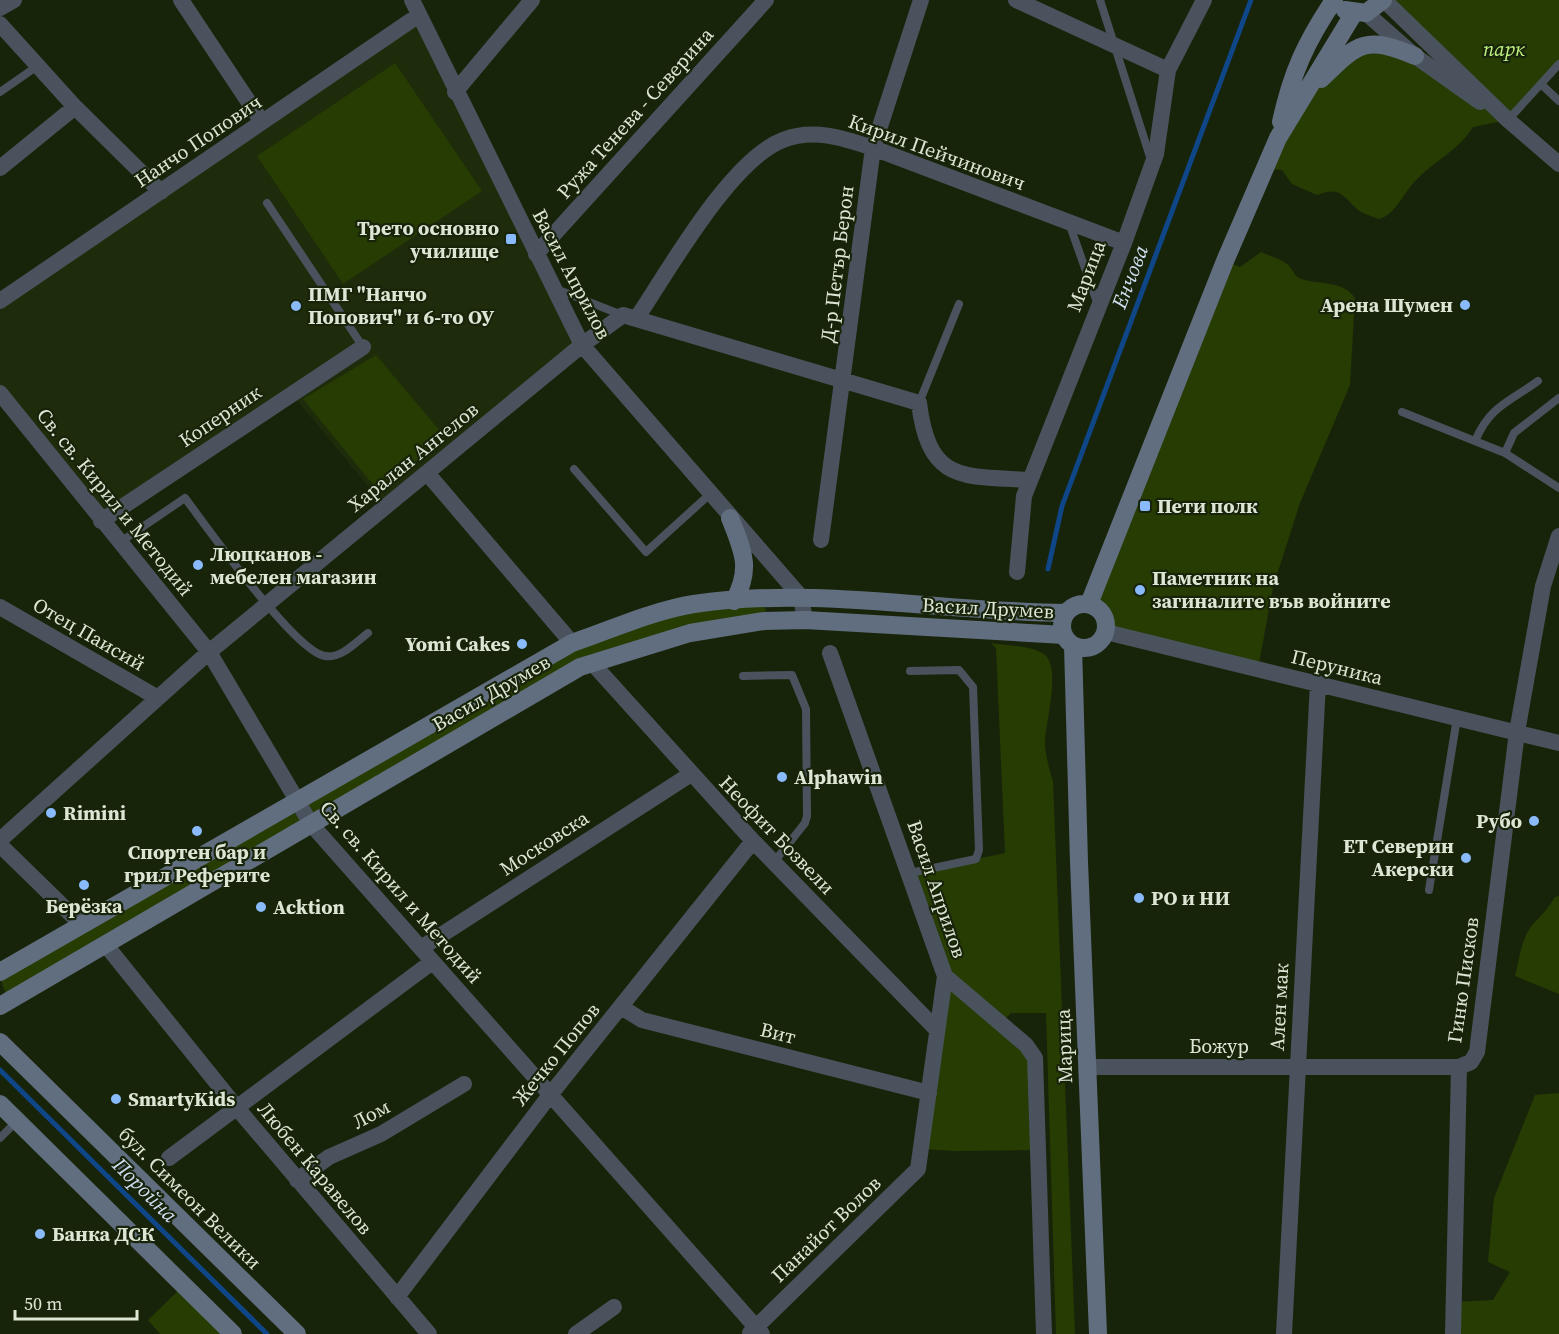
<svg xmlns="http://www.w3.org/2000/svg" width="1559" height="1334" font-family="'Source Serif 4',serif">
	<rect width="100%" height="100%" fill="#18240a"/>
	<!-- built -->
	<path fill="#1e2c0b" d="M419,15l163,330 -197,162 -93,-113 -191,127 -101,-128v-92z"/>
	<!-- green -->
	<path fill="#273c02" d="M1384,0h175v62l-51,58 -35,7c-15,25 -44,36 -62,59 -10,12 -17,29 -32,33 -7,-3 -17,-5 -22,-10 -15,-14 -17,-23 -40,-14l-25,-11 -10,-14 -17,-1 63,-97 57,-28 120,74z
		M395,63l87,128 -139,93 -86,-128z
		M1261,252c8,4 19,6 26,12 6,4 6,11 12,14 20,8 43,1 56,20l-5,87 -50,118 -27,84 -15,82 -152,-37 -3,-18 -14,-10 136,-343 15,6z
		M376,355l69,82 -66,55 -76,-93z
		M734,601l31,7 1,3 -173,53 -587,330 -6,-16 572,-335z
		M991,643c15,3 42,2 54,12 17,15 -1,70 0,91 1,12 5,25 8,36l22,552h-19l-10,-321h-35l-10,10 25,22 12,105 -83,1 -33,-2 23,-173 -35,-103 95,-20 -9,-205z
		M1559,896v98l-44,-18c4,-16 7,-41 19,-53 9,-9 15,-16 21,-26z
		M1559,1093v241h-107v-32l41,-2 17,-28 -22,-10 6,-64 41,-103z
		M183,1286l50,48h-73l-12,-14z"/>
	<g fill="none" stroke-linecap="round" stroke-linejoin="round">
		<!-- stream -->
		<path stroke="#0f4688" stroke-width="5" d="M1048,569l14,-63 189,-506
			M0,1070l267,264"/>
		<!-- lane -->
		<path stroke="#4a525d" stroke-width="8" d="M1100,0l51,160
			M1541,84l18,17
			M0,92l36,-25
			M1508,120l51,-56
			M267,203l96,144
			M1069,223l29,82
			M556,289l66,26
			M919,403l40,-99
			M1402,412l103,41 54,35
			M1475,441c15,-35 34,-39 63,-60
			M1505,453l9,-20 45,-35
			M574,469l72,83 64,-58
			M119,543l66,-45c22,29 110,154 140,158 16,3 31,-14 43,-23
			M743,676l49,-1 14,34 1,107 -2,7 -31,39
			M910,873l66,-14 3,-9 -6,-163 -14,-17 -49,1
			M1429,890l28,-172
			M0,1138l17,-17"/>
		<!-- street -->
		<path stroke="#4a525d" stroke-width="16" d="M181,0l81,122
			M412,0l170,345 219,252 4,23
			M1016,0l152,70
			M1384,0l124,120 51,44
			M0,8l14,-8
			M1366,13l49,43 65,46
			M0,24l75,83 86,85
			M455,92l77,-92
			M0,168l75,-61
			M536,254l230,-254
			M0,301l419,-286
			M636,319c32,-47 94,-159 147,-179 31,-12 60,-2 90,8l251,95
			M0,393l209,259 102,172 451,510
			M427,473l145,170
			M101,521l262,-174
			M821,540l52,-392 48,-148
			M1017,572l7,-76 100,-253 32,-89 12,-84 36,-70
			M0,607l158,91
			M1106,632l453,111
			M593,664l160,177 184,189
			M0,840l209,-188 373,-307 41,-30 296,88c10,80 43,73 111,77
			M0,845l82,80
			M105,944l132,164 192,226
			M421,948l270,-174
			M945,976l81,69 9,13 9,276
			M621,1007l21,13 287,73
			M1087,1067h372
			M169,1158l263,-196
			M297,1180l32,-23 52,-23 83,-50
			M397,1297l153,-202 203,-254
			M750,1333l168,-164 27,-193 -115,-323
			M576,1334l38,-27
			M1284,1334l34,-651
			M1453,1334l6,-267 12,-5 6,-10 40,-320 26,-146 16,-50"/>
		<!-- secondary -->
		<path stroke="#616e80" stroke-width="18" d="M1345,10l21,3 17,-13
			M1321,79c37,-36 44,-44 94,-23
			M1281,122c11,-50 25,-80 53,-122
			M730,518c13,33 22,50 4,83
			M1062 626a22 22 0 1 1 44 0a22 22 0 1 1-44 0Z
			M1089,604l136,-343 53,-123 76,-125
			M1073,645l6,217 19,472
			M0,972l572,-329c38,-13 83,-33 122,-39 123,-18 248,8 372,9
			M0,1006l580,-339 110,-34 74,-12 41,-1 259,15
			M0,1042l297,292
			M0,1104l233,230"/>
	</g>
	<!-- markers -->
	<g fill="#89bafc" stroke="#18240a" stroke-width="2">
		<rect x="505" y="233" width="12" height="12" rx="3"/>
		<circle cx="1465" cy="305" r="6"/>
		<circle cx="296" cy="306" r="6"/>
		<rect x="1139" y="500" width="12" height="12" rx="3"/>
		<circle cx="198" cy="565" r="6"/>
		<circle cx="1140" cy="590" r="6"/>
		<circle cx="522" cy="644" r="6"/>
		<circle cx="782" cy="777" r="6"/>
		<circle cx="51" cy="813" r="6"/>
		<circle cx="1534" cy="821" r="6"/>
		<circle cx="197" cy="831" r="6"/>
		<circle cx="1466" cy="858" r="6"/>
		<circle cx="84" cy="885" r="6"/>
		<circle cx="1139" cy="898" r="6"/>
		<circle cx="261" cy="907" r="6"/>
		<circle cx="116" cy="1099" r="6"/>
		<circle cx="40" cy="1234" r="6"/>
	</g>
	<g text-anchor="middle" stroke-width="4.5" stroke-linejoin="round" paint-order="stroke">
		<!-- park labels -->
		<g font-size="20" font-style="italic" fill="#c0f381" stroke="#18240a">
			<text x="1504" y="56">парк</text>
		</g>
		<!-- street labels -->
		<g font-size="20" fill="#dde5d5" stroke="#18240a">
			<text transform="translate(635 113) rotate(-48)" y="7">Ружа Тенева - Северина</text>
			<text transform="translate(198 141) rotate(-34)" y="7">Нанчо Попович</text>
			<text transform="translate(937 152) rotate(20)" y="7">Кирил Пейчинович</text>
			<text transform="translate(837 264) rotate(-83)" y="7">Д-р Петър Берон</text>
			<text transform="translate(572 274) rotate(62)" y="7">Васил Априлов</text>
			<text transform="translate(1086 276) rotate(-69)" y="7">Марица</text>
			<text transform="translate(220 416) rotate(-34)" y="7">Коперник</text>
			<text transform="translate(413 457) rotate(-39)" y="7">Харалан Ангелов</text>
			<text transform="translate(115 502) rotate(51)" y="7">Св. св. Кирил и Методий</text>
			<text transform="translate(988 608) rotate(3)" y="7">Васил Друмев</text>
			<text transform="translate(89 634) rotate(30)" y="7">Отец Паисий</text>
			<text transform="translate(1337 667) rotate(14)" y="7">Перуника</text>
			<text transform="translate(491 693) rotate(-30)" y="7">Васил Друмев</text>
			<text transform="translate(777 835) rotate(46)" y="7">Неофит Бозвели</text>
			<text transform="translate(544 843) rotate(-33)" y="7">Московска</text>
			<text transform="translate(937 889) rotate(71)" y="7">Васил Априлов</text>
			<text transform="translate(401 892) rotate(49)" y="7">Св. св. Кирил и Методий</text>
			<text transform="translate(1463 980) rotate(-82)" y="7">Гиню Писков</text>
			<text transform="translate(1279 1007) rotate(-87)" y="7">Ален мак</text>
			<text transform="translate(778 1033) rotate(14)" y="7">Вит</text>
			<text transform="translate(1064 1046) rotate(-92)" y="7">Марица</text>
			<text x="1219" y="1053">Божур</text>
			<text transform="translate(556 1054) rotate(-51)" y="7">Жечко Попов</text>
			<text transform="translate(371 1114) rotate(-28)" y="7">Лом</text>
			<text transform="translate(315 1168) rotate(50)" y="7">Любен Каравелов</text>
			<text transform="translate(190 1198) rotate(45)" y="7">бул. Симеон Велики</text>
			<text transform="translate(826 1229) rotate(-44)" y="7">Панайот Волов</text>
		</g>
		<!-- poi labels -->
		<g font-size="20" font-weight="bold" fill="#dde5d5" stroke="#18240a" text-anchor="start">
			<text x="499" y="235" text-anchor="end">Трето основно<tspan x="499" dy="23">училище</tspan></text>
			<text x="308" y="301">ПМГ "Нанчо<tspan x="308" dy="23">Попович" и 6-то ОУ</tspan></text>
			<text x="1453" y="312" text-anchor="end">Арена Шумен</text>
			<text x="1157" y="513">Пети полк</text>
			<text x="210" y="561">Люцканов -<tspan x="210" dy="23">мебелен магазин</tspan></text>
			<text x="1152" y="585">Паметник на<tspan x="1152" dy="23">загиналите във войните</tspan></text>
			<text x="510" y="651" text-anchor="end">Yomi Cakes</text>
			<text x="794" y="784">Alphawin</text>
			<text x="63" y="820">Rimini</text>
			<text x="1522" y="828" text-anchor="end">Рубо</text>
			<text x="1454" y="853" text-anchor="end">ЕТ Северин<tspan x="1454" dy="23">Акерски</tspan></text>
			<text x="197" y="859" text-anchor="middle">Спортен бар и<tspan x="197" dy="23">грил Реферите</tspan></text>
			<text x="1151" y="905">РО и НИ</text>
			<text x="84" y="913" text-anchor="middle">Берёзка</text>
			<text x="273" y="914">Acktion</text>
			<text x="128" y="1106">SmartyKids</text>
			<text x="52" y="1241">Банка ДСК</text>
		</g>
		<!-- water labels -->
		<g font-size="21" font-style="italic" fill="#cfddf0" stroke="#18240a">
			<text transform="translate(1130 277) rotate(-69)" y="7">Енчова</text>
			<text transform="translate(145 1190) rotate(45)" y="7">Поройна</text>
		</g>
	</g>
	<!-- scale -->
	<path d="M15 1310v9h122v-9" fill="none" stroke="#dde5d5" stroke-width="3"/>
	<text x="24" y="1310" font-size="18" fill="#dde5d5" stroke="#18240a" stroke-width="4.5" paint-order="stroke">50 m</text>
</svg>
